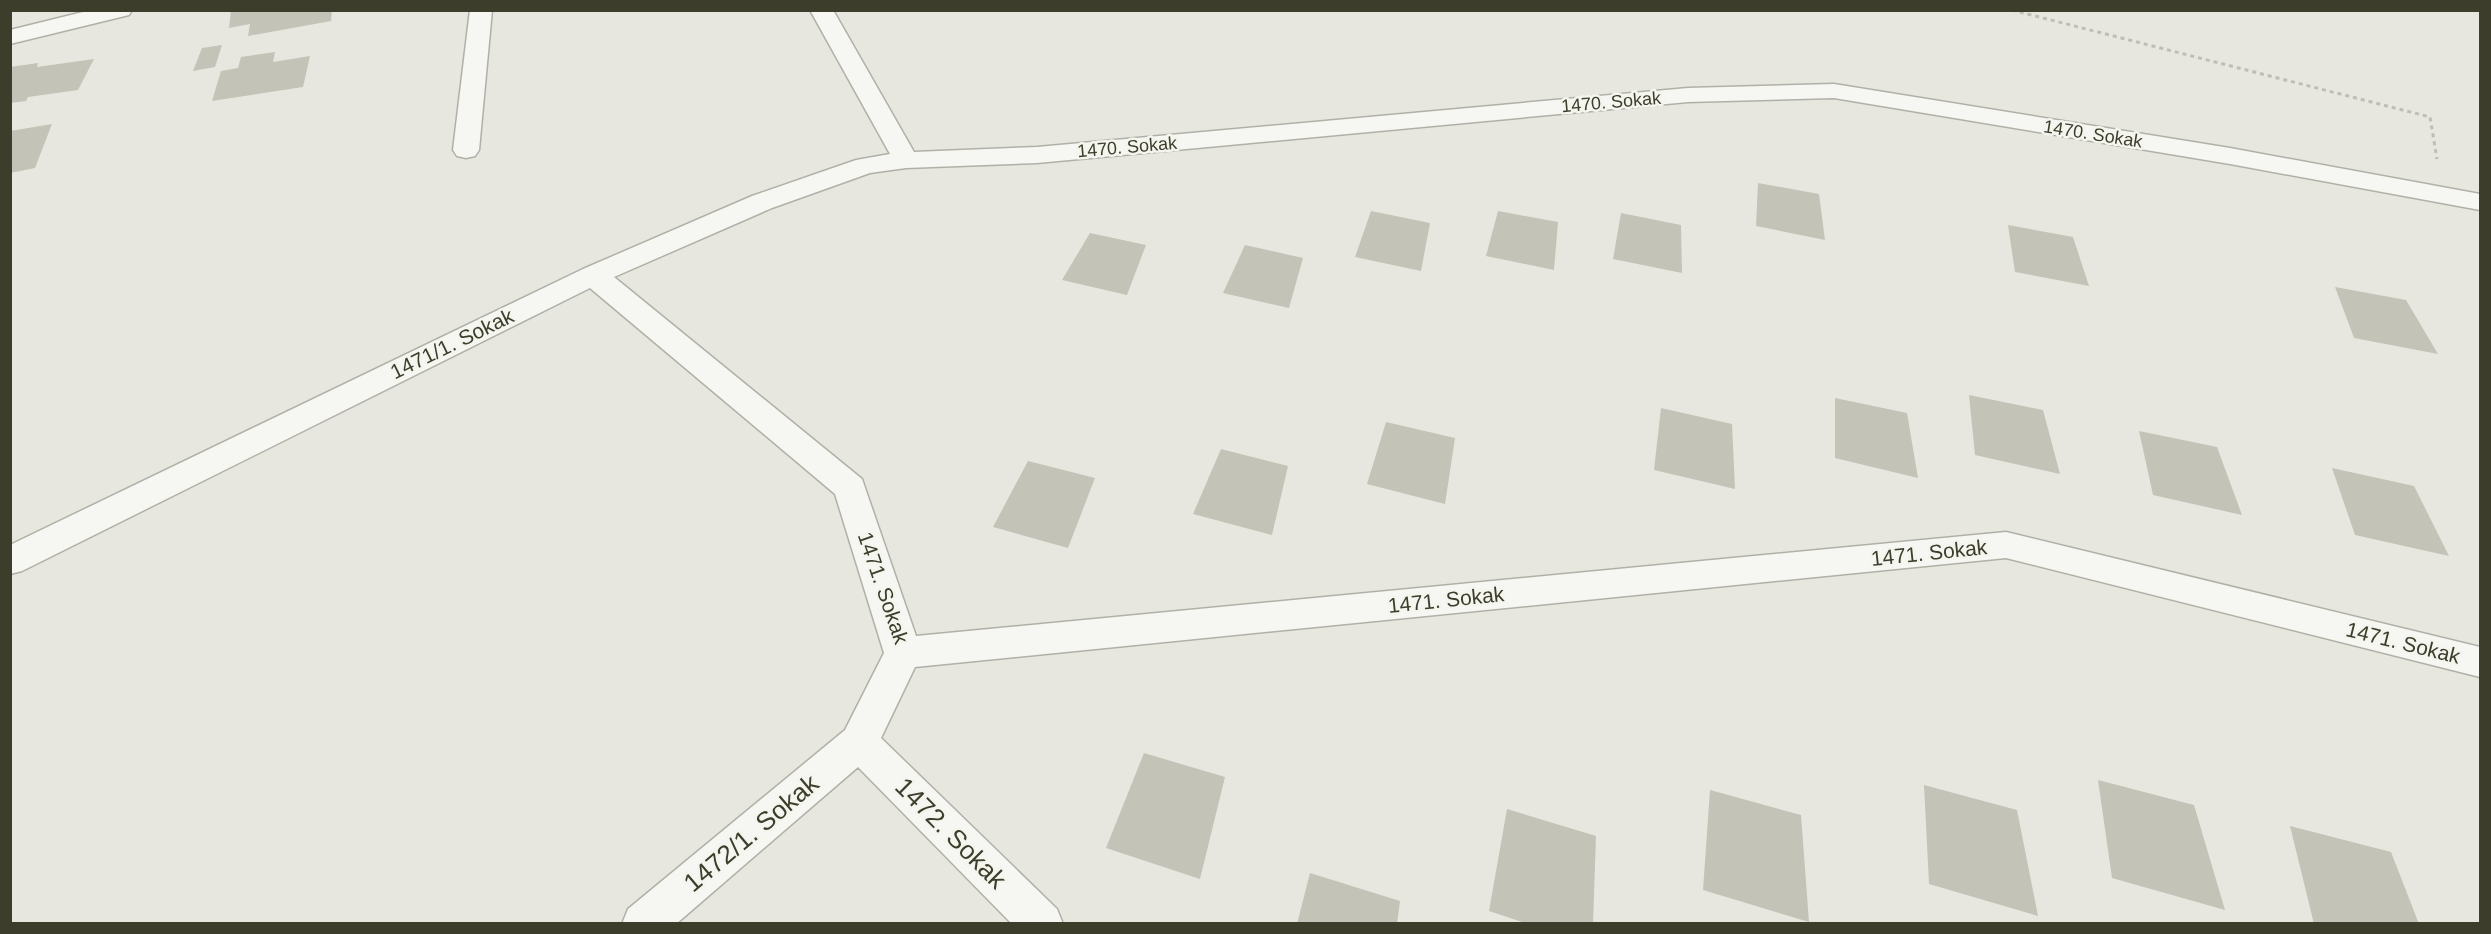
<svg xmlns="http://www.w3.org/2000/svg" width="2491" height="934" font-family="Arial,sans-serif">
	<rect width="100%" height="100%" fill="#e7e7e0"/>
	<!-- building -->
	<path fill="#c3c4b7" d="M231,10h101l-1,11 -83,15 2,-12 -21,4z
		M222,45l-7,22 -22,4 9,-23z
		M275,52l-2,10 37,-6 -7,31 -91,14 9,-30 17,-3 3,-11z
		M94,59l-16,31 -50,7 -2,4 -16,2v-36l28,-4 -1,4z
		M52,124l-17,44 -25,5v-42z
		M1758,183l61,11 6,46 -69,-14z
		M1371,211l59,12 -9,48 -66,-14z
		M1498,211l60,11 -4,48 -68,-14z
		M1621,213l60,12 1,48 -69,-14z
		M2008,225l65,12 16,49 -74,-14z
		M1090,233l56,12 -19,50 -65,-15z
		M1245,245l58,13 -14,50 -66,-15z
		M2335,287l71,13 32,54 -84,-16z
		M1969,395l74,15 17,64 -85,-19z
		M1835,398l72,15 11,65 -83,-20z
		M1661,408l71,16 3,65 -81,-19z
		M1386,422l69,16 -10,66 -78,-20z
		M2139,431l78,16 25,68 -89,-20z
		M1221,449l67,17 -16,69 -79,-21z
		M1028,461l67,17 -27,70 -75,-21z
		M2332,468l82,18 35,70 -94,-21z
		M1144,753l81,24 -25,102 -94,-31z
		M2098,780l96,25 31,105 -113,-32z
		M1924,785l93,25 21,106 -109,-32z
		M1710,790l91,25 8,107 -106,-32z
		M1507,809l89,27 -3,88h-65l-39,-13z
		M2290,826l101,26 28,72h-105z
		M1310,873l90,28 -3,23h-100z"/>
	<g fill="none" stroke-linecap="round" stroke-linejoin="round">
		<!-- minor casing -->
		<g stroke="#b0b1a6" stroke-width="3">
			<path id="minor" d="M91,10h41l-3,5 -119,29v-14z
				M470,10h22l-13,140 -4,6 -9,2 -9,-2 -4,-6z
				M810,10h23l81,142 123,-5 651,-59 146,-4 396,64 250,46v16l-250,-46 -396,-66 -146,4 -651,61 -131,5 -36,5 -98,35 -158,69 248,202 54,157 1090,-104 474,115v30l-474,-119 -1091,109 -34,71 176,171 6,15h-51l-154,-157 -182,157h-54l6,-15 217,-179 39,-77 -49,-159 -245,-206 -568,283 -12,3v-29l573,-276 169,-73 104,-36 34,-6z"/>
		</g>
		<!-- path -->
		<path stroke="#bebeb6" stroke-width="3" stroke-dasharray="4 4" stroke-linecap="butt" d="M2012,10l418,107 7,42"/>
		<!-- minor -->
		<use href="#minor" fill="#f6f6f2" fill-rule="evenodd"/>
	</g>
	<g text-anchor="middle" stroke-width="5" stroke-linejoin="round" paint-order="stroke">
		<!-- far-street labels -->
		<g font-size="18" fill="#3c3d2a" stroke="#f5f5ef">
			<text transform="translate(1611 102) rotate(-5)" y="6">1470. Sokak</text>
			<text transform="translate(2093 134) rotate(9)" y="6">1470. Sokak</text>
			<text transform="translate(1127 147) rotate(-5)" y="6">1470. Sokak</text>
		</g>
		<!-- street labels -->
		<g font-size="21" fill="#3c3d2a" stroke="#f5f5ef">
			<text transform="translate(452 344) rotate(-26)" y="7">1471/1. Sokak</text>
			<text transform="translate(1929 553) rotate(-6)" y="7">1471. Sokak</text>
			<text transform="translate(883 588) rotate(71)" y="7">1471. Sokak</text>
			<text transform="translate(1446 600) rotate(-6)" y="7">1471. Sokak</text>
			<text transform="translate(2403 643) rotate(14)" y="7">1471. Sokak</text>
		</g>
		<!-- near-street labels -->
		<g font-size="26" fill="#3c3d2a" stroke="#f5f5ef">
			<text transform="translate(751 833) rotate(-40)" y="9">1472/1. Sokak</text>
			<text transform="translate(951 833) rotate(45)" y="9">1472. Sokak</text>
		</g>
	</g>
	<!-- border -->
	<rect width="2491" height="934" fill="none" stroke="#3c3d2a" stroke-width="24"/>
</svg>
